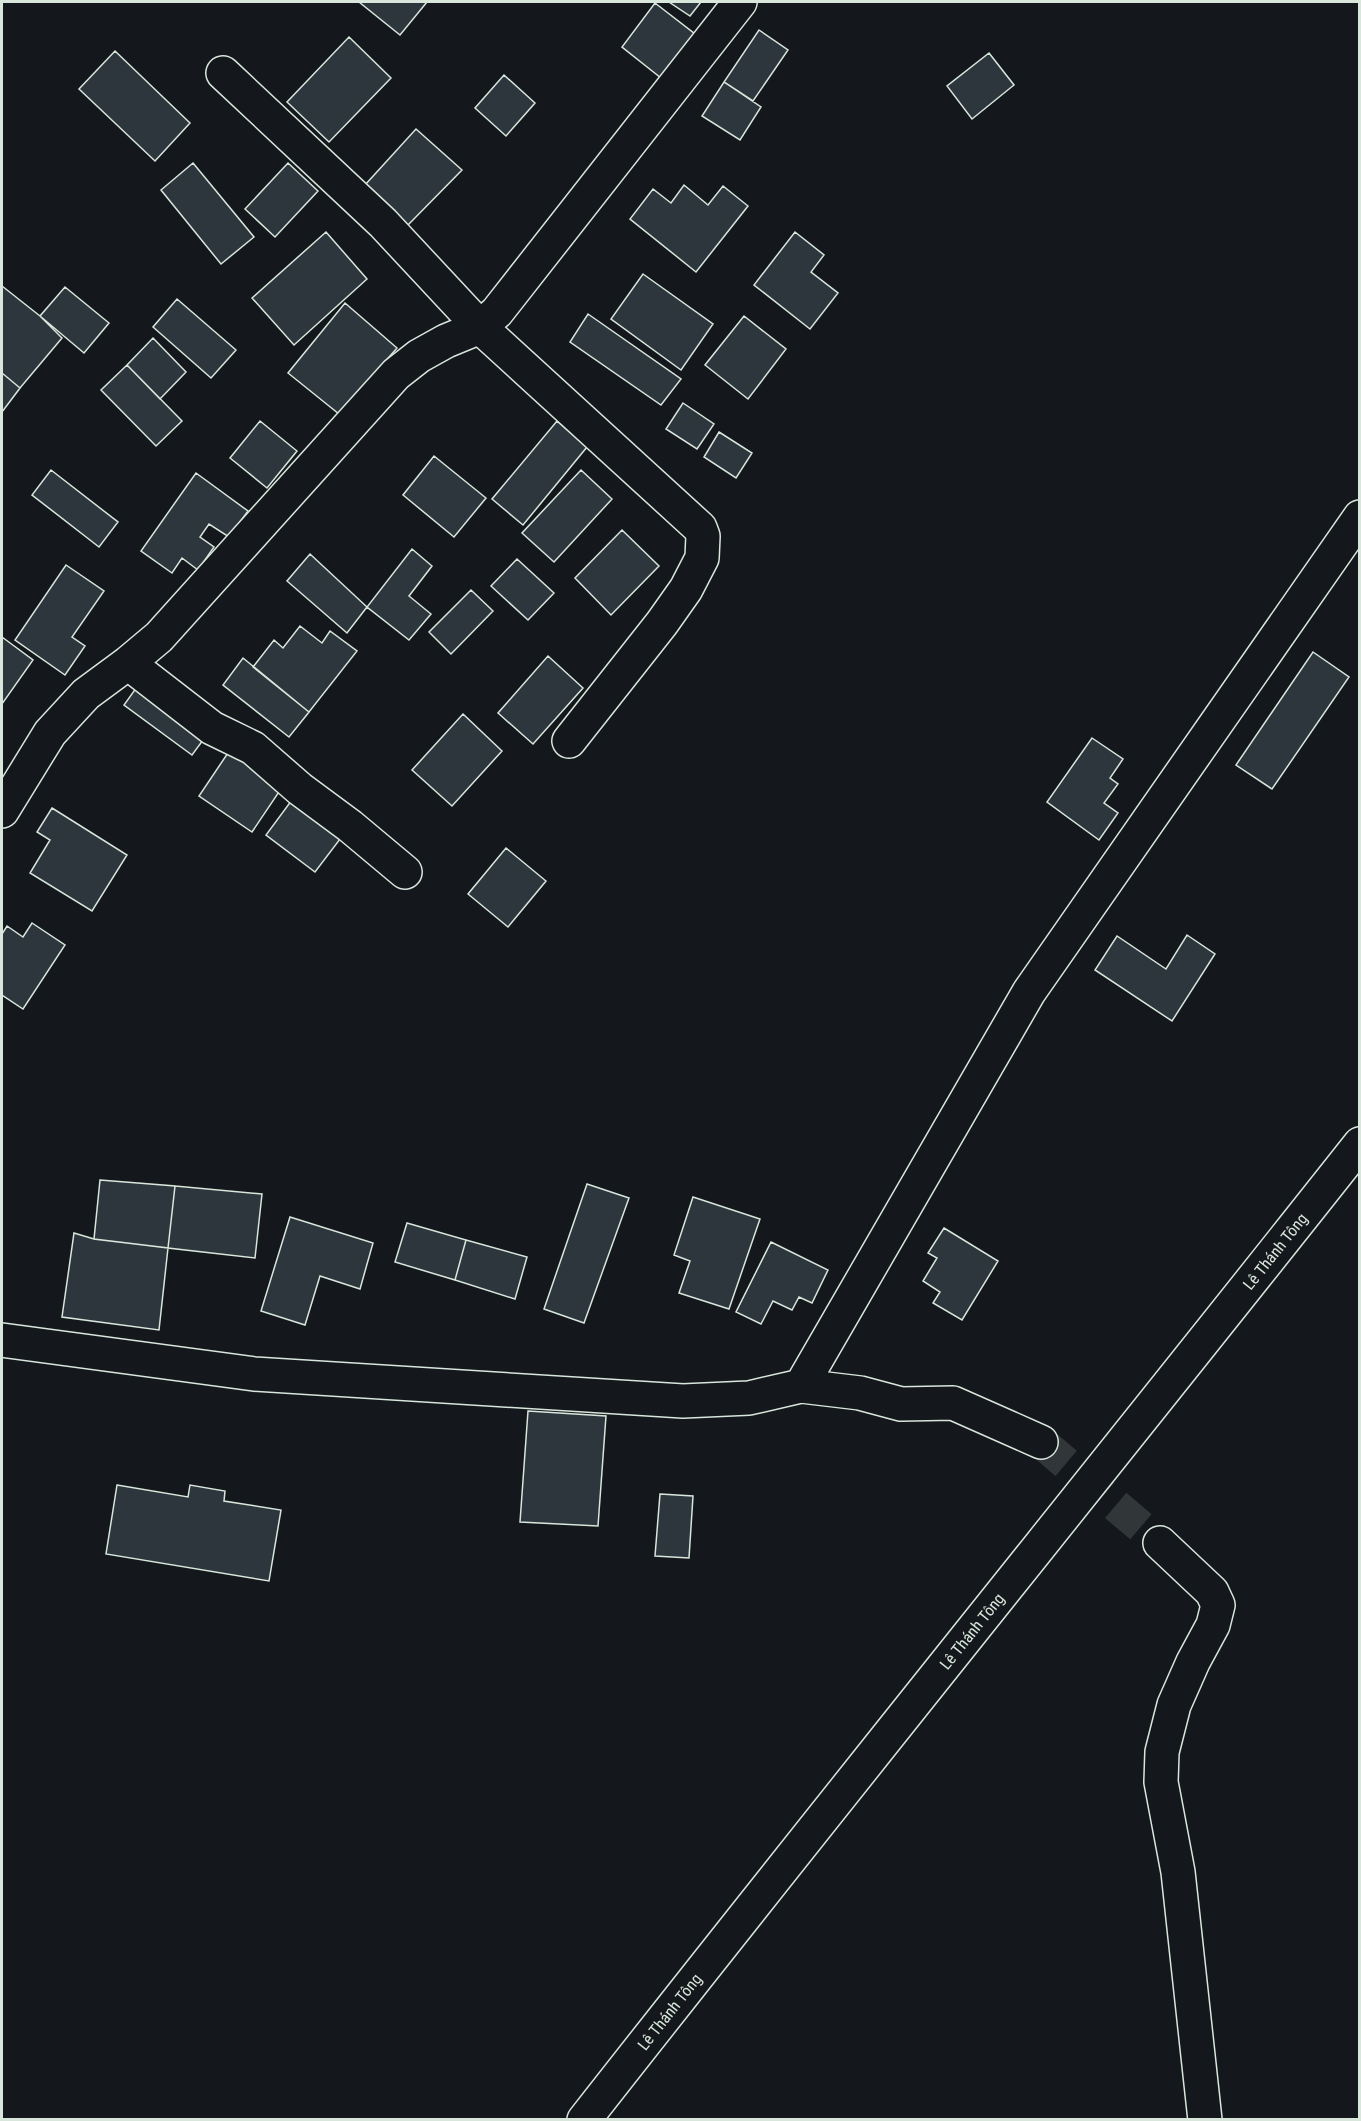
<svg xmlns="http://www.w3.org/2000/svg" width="1361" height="2121" font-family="'Roboto Condensed',sans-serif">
	<rect width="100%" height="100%" fill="#14181c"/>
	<!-- building -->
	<path fill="#2c363c" stroke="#d8e6dc" stroke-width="1.5" d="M359,2h68l-27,33z
		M669,2h32l-11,14z
		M655,3l40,31 -34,44 -39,-31z
		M759,30l29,20 -35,51 -29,-19z
		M349,37l42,41 -62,64 -42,-40z
		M115,51l75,72 -35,38 -76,-72z
		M989,53l25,32 -42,34 -25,-33z
		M504,75l31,28 -29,33 -31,-28z
		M724,82l37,25 -21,33 -38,-24z
		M416,129l46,41 -54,55 -43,-40z
		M193,163l61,74 -33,27 -60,-74z
		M288,163l30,28 -43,46 -30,-28z
		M684,185l24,20 15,-19 25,20 -52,66 -66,-53 23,-30 18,14z
		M326,232l41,47 -73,66 -42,-47z
		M795,232l29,23 -13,17 27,21 -28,36 -56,-44z
		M643,274l70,50 -32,46 -70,-51z
		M2,286l38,30 22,22 -42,50 -18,-15z
		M65,287l44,36 -25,30 -44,-37z
		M177,299l59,51 -25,28 -58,-51z
		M345,303l52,45 -58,66 -51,-41z
		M588,314l93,65 -20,26 -91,-63z
		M744,316l42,33 -38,50 -43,-34z
		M153,338l33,34 -26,27 -33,-34z
		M127,365l55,56 -26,25 -55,-56z
		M2,373l18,15 -18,24z
		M683,403l31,21 -17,25 -31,-20z
		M260,421l37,30 -30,37 -37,-30z
		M557,421l30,26 -64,78 -31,-26z
		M719,432l33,21 -16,25 -32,-21z
		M434,456l52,42 -32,39 -51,-42z
		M51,470l67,52 -19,25 -67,-52z
		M581,470l31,29 -58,63 -32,-29z
		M196,473l52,38 -19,26 -20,-13 -9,13 14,10 -16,23 -16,-12 -10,15 -31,-22z
		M622,530l37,36 -48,49 -36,-37z
		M412,549l20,17 -23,30 22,18 -22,26 -42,-33z
		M310,554l57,53 -20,26 -60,-52z
		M517,559l37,34 -26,27 -37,-34z
		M66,565l38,26 -32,46 13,9 -20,29 -50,-35z
		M471,590l22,21 -42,43 -22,-22z
		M300,626l22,17 8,-12 27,20 -48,61 -56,-45 21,-27 9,8z
		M2,637l31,23 -31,44z
		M1313,652l36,25 -77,112 -36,-24z
		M548,656l35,32 -50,56 -35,-31z
		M243,658l66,54 -20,25 -66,-52z
		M144,677l68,51 -20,27 -68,-50z
		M463,714l39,37 -50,55 -40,-36z
		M1092,738l31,21 -13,19 8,6 -14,19 14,10 -19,27 -52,-38z
		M236,741l53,36 -37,55 -53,-36z
		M300,789l50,37 -35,46 -49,-37z
		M52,808l75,47 -35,56 -62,-38 20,-33 -13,-8z
		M506,848l40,33 -38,46 -40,-33z
		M32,923l33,22 -42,64 -21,-14v-61l5,-8 16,11z
		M1187,935l28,19 -43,67 -77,-51 22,-34 49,33z
		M100,1180l75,6 -7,62 -74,-9z
		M587,1184l42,14 -45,125 -40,-14z
		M175,1186l87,8 -7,64 -87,-10z
		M693,1197l67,22 -31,90 -50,-16 11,-32 -16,-6z
		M290,1217l83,26 -13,46 -40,-13 -15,49 -44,-14z
		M407,1223l59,17 -11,40 -60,-18z
		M944,1228l54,33 -36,59 -29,-17 7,-11 -17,-11 14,-23 -9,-5z
		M74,1233l20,6 74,9 -9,82 -97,-13z
		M466,1240l61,17 -12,42 -60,-19z
		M771,1242l57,28 -16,33 -13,-6 -7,13 -19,-9 -12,23 -25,-12z
		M528,1411l78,5 -8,110 -78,-4z
		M117,1485l71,12 2,-12 35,6 -1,10 57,9 -12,71 -163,-27z
		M660,1494l33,2 -4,62 -34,-2z"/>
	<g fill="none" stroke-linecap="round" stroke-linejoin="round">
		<!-- street-tunnel -->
		<path stroke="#313739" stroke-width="33" stroke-dasharray="33 16" stroke-linecap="butt" d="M1041,1442l119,101"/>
		<!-- street casing -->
		<g stroke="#d8e6dc" stroke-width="36">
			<path id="street" d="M223,73l160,150 97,104 220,201 3,8 -1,22 -16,31 -24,34 -93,118
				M128,663l84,65 41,20 47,41 50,37 55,46
				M2,811l48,-78 36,-39 42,-31 31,-26 237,-263 23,-18 27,-15 34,-14 17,-15 243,-310
				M2,1340l252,34 429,27 66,-3 52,-12 59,7 41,11 52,-1 88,39
				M801,1386l228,-394 331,-475
				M1160,1543l52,49 6,13 -5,20 -20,37 -19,43 -12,47 -1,30 17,90 27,248"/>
		</g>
		<!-- highway casing -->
		<g stroke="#d8e6dc" stroke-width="36">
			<g id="highway">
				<path id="s1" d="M584,2120c256,-327 518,-650 776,-976"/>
			</g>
		</g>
		<!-- street -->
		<use href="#street" stroke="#14181c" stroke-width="33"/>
		<!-- highway -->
		<use href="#highway" stroke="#14181c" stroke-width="33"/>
	</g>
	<g text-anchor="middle" stroke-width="4.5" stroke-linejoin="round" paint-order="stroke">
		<!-- street labels -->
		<g font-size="16" fill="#d8e6dc" stroke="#14181c">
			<text dy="6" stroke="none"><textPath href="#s1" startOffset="1110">Lê Thánh Tông</textPath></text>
			<text dy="6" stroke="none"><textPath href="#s1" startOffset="624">Lê Thánh Tông</textPath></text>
			<text dy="6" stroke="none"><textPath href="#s1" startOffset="138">Lê Thánh Tông</textPath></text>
		</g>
	</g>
	<!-- border -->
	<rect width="1361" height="2121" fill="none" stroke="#d8e6dc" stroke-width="6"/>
</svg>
